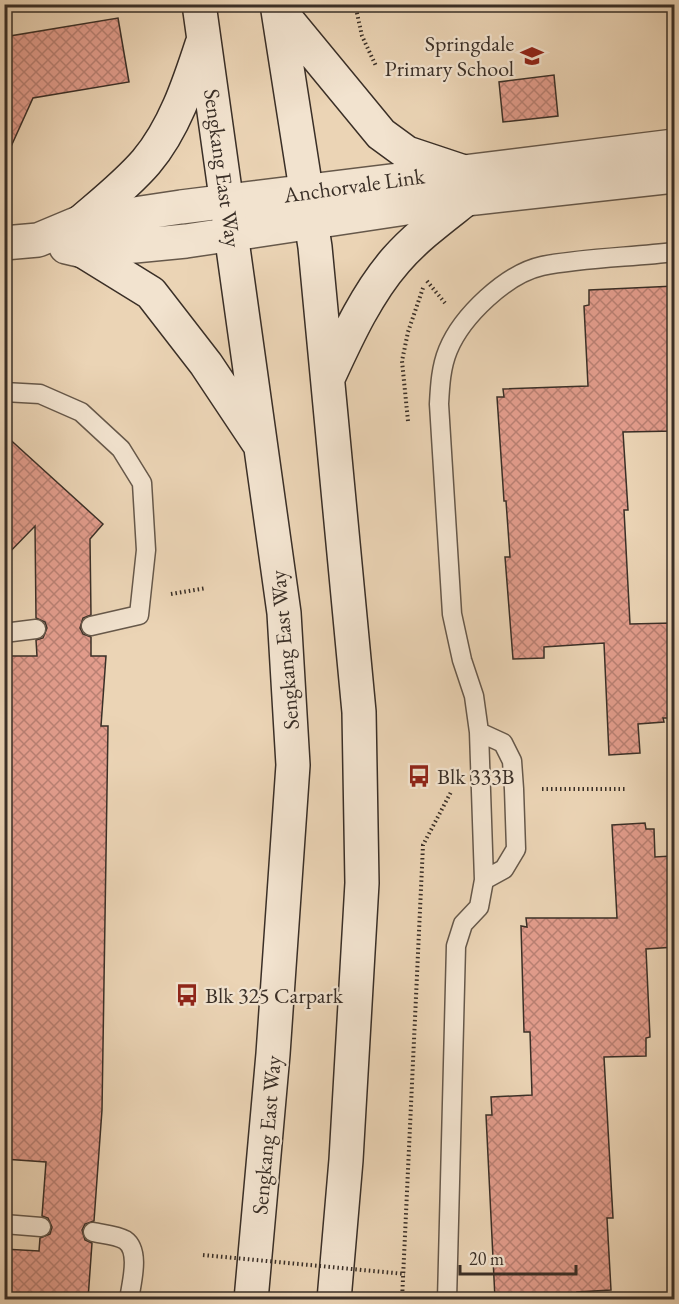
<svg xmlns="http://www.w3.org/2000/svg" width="679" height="1304" font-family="'EB Garamond',serif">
	<defs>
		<pattern id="building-cross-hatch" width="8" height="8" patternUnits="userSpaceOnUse" patternTransform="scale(1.5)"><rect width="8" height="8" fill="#e39d8d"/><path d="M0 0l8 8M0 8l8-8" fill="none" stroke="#b98073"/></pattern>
	</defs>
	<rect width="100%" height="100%" fill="#ebd4b5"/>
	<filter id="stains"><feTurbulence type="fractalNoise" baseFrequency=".00333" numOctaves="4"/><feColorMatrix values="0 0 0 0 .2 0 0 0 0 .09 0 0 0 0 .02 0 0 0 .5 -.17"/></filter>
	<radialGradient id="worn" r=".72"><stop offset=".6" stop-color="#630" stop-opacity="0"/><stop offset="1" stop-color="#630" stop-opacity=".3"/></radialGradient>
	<!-- building -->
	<path fill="url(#building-cross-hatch)" stroke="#3a2f27" stroke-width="1.5" d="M118,18l11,64 -96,16 -29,64v-125z
		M554,75l4,41 -55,6 -4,-40z
		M675,286v145l-52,1 5,78h-4l6,114 42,-1v7h3v88h-12l1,4 -26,2 2,29 -31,2 -5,-112 -60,4v11l-31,1 -8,-102h5l-4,-56h-2l-7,-104h7l-1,-8 85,-3 -4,-80 5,-1v-15z
		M4,434l99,90 -13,15 1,76 -8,3 -3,10 3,6 8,3v19h15l-5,70h7l-6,384 -8,111 -9,3 -3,6 3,10 7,3 -4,56h-84v-50l35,2 1,-13 10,-4 2,-7 -4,-9 -6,-2 4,-54 -42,-3v-503h33l-1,-16 7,-2 4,-10 -2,-6 -9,-4 -1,-92 -31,32z
		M645,823l1,6h8l1,28 16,-1 1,35h3v56l-29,2 4,88 -4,1v18l-42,1 9,161h-6l4,72 -34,2 1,7h-83l-9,-184h6l-1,-18 41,-2 -2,-63h-6l-3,-106 6,1 -1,-9h91l-5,-93z"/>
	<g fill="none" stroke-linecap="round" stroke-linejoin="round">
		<!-- lane casing -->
		<g stroke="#66584a" stroke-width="21">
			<path id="lane" d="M4,392l36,2 41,18 40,37 21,34 4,67 -7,65 -48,11
				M4,633l32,-4
				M479,732l24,11 9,18 2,28 2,60 -12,20 -20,11
				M4,1224l37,3
				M93,1232c9,2 24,3 32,8 16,11 6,44 4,60
				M447,1300l9,-354 7,-22 16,-17 5,-27 -5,-148 -5,-36 -12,-36 -10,-46 -13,-210c1,-19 2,-37 9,-54 14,-34 58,-76 94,-84 39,-8 92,-9 132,-14"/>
		</g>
		<!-- street casing -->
		<g stroke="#66584a" stroke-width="36">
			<path id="street" d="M4,243l34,-3 43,-18 100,-15 493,-61
				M66,247l17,4 103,-10 280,-42 208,-23"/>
		</g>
		<!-- secondary casing -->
		<g stroke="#3a2f27" stroke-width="36">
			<path id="secondary" d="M199,4l85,609 9,152 -20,289 -22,246
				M277,4l38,243 44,465 3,171 -16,277 -12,140
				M278,9l103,125 26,19 54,18
				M81,222c22,-19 46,-38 65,-60 28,-33 43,-78 56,-118
				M83,251l68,42 55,71 52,78
				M329,376c18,-39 38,-83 67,-116 20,-23 46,-42 70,-61"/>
		</g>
		<!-- path -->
		<path stroke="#3a2f27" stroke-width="4" stroke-dasharray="1.5 3" stroke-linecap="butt" d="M355,4l7,32 14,30
			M427,281l18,22
			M408,421l-6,-60 6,-29 15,-44
			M171,594l35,-6
			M542,789h85
			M402,1300l21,-455 28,-53"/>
		<!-- lane -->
		<use href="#lane" stroke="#f2e3cf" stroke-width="18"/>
		<!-- street -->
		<use href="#street" stroke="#f2e3cf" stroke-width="33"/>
		<!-- secondary -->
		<use href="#secondary" stroke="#f2e3cf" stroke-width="33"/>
		<!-- path-bridge -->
		<path stroke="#3a2f27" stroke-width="4" stroke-dasharray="1.5 3" stroke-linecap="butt" d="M203,1255l202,19"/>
	</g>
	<!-- icons -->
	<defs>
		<g id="school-bare" transform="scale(1.8)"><path d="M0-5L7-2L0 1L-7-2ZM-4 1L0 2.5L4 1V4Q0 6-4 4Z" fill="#8f2418" stroke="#f2e3cf" stroke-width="2.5" paint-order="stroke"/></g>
		<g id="bus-bare" transform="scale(1.8)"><path d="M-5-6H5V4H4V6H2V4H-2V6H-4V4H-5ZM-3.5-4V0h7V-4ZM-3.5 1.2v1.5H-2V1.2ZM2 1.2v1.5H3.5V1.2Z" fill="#8f2418" stroke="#f2e3cf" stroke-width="2.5" paint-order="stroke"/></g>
	</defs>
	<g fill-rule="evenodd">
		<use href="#school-bare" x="532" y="56"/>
		<use href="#bus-bare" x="419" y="776"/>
		<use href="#bus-bare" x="187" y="995"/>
	</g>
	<g text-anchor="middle" stroke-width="4.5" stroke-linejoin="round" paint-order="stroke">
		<!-- poi labels -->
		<g font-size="22" fill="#3a2f27" stroke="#f2e3cf" text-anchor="start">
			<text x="514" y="51" text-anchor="end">Springdale<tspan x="514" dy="25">Primary School</tspan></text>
			<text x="437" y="784">Blk 333B</text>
			<text x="205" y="1003">Blk 325 Carpark</text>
		</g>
		<!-- street labels -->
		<g font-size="22" fill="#3a2f27" stroke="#f2e3cf">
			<text transform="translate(223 168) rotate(82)" y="8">Sengkang East Way</text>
			<text transform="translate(354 185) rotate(-8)" y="8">Anchorvale Link</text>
			<text transform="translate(284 650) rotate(-95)" y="8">Sengkang East Way</text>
			<text transform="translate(266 1135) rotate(-85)" y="8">Sengkang East Way</text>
		</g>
	</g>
	<!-- margin -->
	<rect width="679" height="1304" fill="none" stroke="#ebd4b5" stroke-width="24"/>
	<rect x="6" y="6" width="667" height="1292" fill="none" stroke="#3a2f27" stroke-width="3"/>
	<rect x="12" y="12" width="655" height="1280" fill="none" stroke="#3a2f27" stroke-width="1.5"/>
	<!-- scale -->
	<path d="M460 1265v9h116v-9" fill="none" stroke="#3a2f27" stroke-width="3"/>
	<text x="469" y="1265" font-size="18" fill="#3a2f27" stroke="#f2e3cf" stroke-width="4.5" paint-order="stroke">20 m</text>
	<rect width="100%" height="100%" filter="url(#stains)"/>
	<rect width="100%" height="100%" fill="url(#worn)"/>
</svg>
